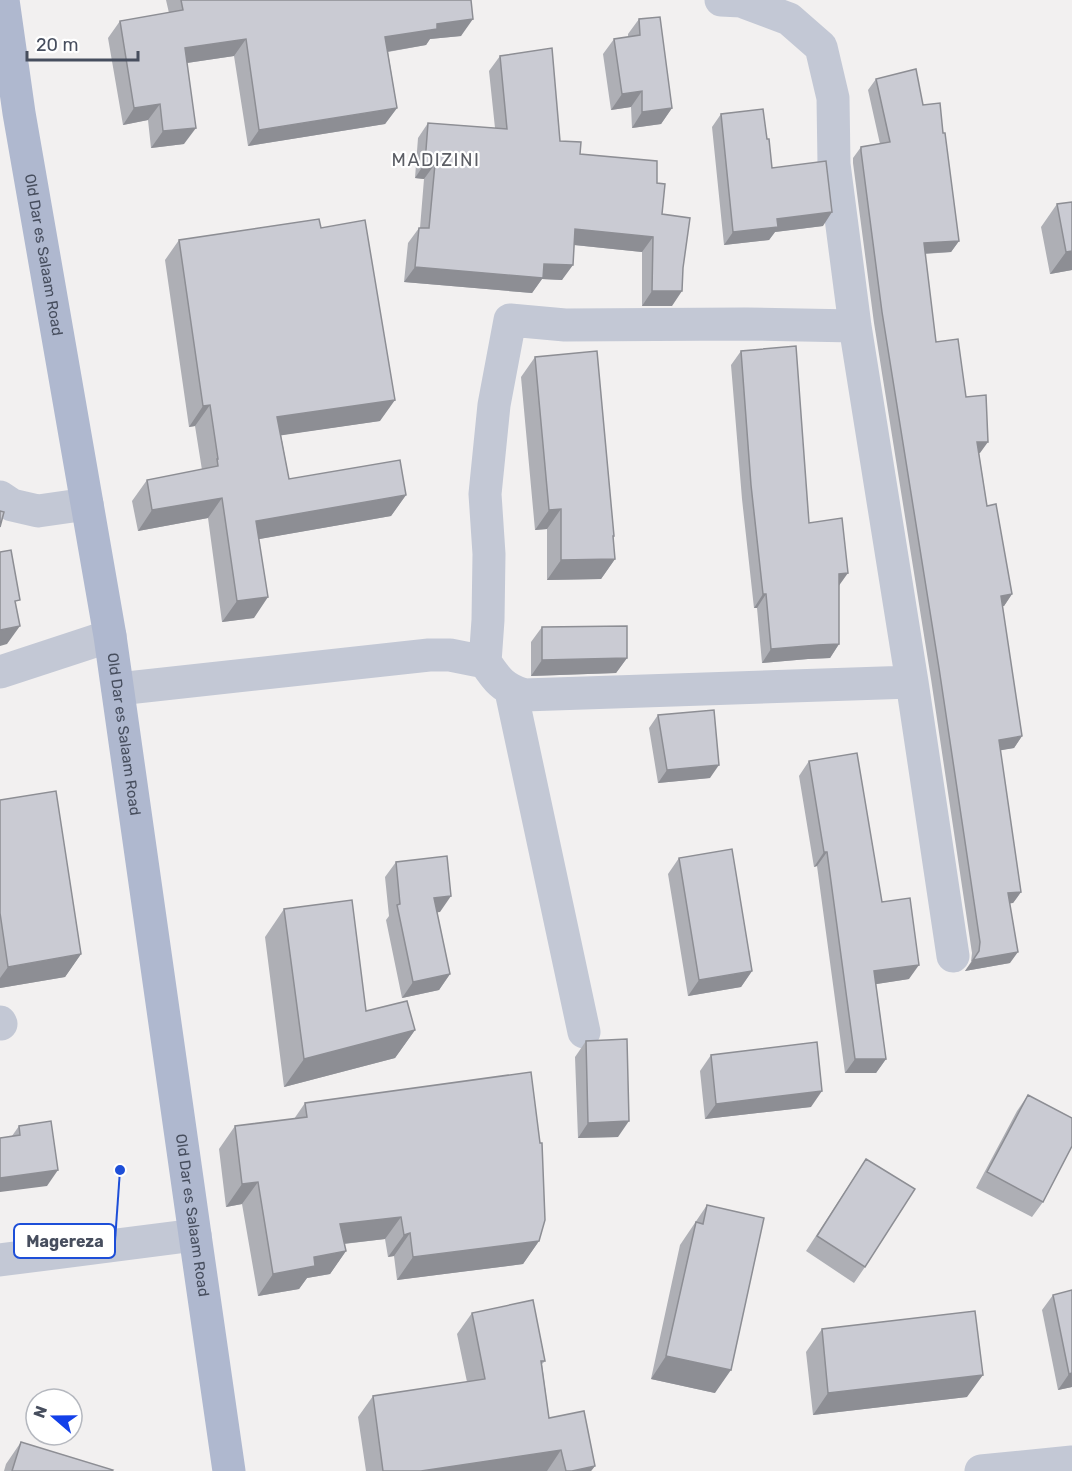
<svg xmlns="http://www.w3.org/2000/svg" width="1072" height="1471" font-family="Rubik,sans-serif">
	<rect width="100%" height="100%" fill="#f2f0f0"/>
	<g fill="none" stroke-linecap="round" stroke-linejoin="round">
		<!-- minor -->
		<path stroke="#c3c8d5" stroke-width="33" d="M0,497l12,8 26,6 49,-7
			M485,662l3,-42 1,-66 -4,-60 9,-89 16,-85 55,5 181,-1 109,2
			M0,672l110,-36
			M912,682l41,274
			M118,689l311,-34h21l35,7c12,18 18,26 39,33l388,-13 -57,-356 -21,-162 -1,-66 -12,-51 -32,-28 -48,-18 -20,-1
			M511,691l73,341
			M0,1022l1,2
			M0,1260l195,-25
			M981,1471l91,-9"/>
		<!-- major -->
		<path stroke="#afb8cf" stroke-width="33" id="s1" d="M3,0l16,113 91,523 85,599 34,236"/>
	</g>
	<!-- wall -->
	<path fill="#aeafb5" d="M166,0h305l-10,36 -31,3 -4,6 -38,7 9,56 -12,16 -137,22 -14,-90 -47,7 -3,81 -33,4 -3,-28 -25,5 -15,-87 12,-17 49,-8z
		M639,19l33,89 -11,16 -29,4 -1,-21 -20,3 -8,-56 11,-15 14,-2v-3z
		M500,56l60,85 20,13 77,29 5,31 10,92h-30v-54l-68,-7 -12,35 -20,-1 -10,14 -128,-11 4,-39 11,-15h1l4,-49 -9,-1 3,-40 10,-15 67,5 -6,-57z
		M876,79l47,26 20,28 16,108 -8,11 -26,2 11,88 30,55 14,56h-1l8,53 25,88 -8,12h-2l20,130 -8,12 -14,2 21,142 -8,11h-3v60l-45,8 6,-9 1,-9 -41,-274 -57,-356 -21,-160v-5l8,-11 19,-3 -12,-54z
		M721,114l46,25 5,29 51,58 -48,6 -6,8 -45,5 -12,-118z
		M1057,204l15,66 -22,4 -9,-47z
		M321,228l59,193 -99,14 8,44 117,16 -15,21 -132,23 -5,79 -32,4 -14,-104 -70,13 -6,-30 15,-21 55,-10 -7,-44 -6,1 -24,-167 14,-20z
		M741,351l68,172 30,62v59l-9,14 -22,1 -46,4 -5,-55h-3l-12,-109 -11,-134z
		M535,357l79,179 -1,2 2,21 -14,20 -54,1v-51l-12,1 -14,-153z
		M542,627l85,31 -11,15 -85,3v-34z
		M658,715l52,63 -52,5 -9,-55z
		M809,761l73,141 27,77 -33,5 10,75 -10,14h-31l-28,-207 -3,1 -15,-91z
		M0,800l81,154 -16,23 -65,11z
		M679,858l73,113 -11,16 -53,9 -20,-122z
		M396,862l44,50h-3l13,62 -11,16 -37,8 -16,-78 3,-4 -4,-39z
		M284,909l82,102 49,19 -20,28 -111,29 -19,-150z
		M586,1041l32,96 -40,1 -3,-81z
		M711,1055l100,52 -106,12 -5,-48z
		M1028,1095l15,107 -11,15 -56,-29 41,-77z
		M305,1103l234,138 -16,23 -126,16 -3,-24 -6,1 -3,-18 -41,5 2,7 -16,23 -23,4 -8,11 -41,7 -16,-92 -16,3 -7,-58 16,-23 59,-7z
		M19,1126l28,60 -35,-50z
		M866,1159l-1,108 -11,16 -48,-32z
		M707,1205l8,188 -64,-14 29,-134z
		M1053,1295l19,92 -14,3 -16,-80z
		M472,1313l73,48 -3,3 7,54 46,48 -4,5h-225l-8,-54 15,-21 94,-14 -10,-48z
		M822,1329l145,68 -154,18 -7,-63z
		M21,1442l91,29h-108l2,-7z"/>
	<!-- shaded-wall -->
	<path fill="#8d8e94" d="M473,19l-12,17 -31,3 -4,6 -52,9 11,-17 52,-13z
		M246,39l-12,17 -61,9 12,-17z
		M642,91l-11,16 -20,3 11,-16z
		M160,104l-12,16 -25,5 11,-17z
		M397,108l-12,16 -137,22 11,-16z
		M672,108l-11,16 -29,4 10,-16z
		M196,128l-12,16 -33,4 12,-17z
		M425,163l10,1 -11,15 -9,-1z
		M832,212l-9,14 -48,6 -6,8 -45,5 9,-13 44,-13z
		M575,229l78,8 -11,15 -77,-8z
		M959,241l-8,11 -35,2 8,-11z
		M1072,251v19l-22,4 16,-22z
		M544,264l29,1 -11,15 -20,-1 -10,14 -128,-11 11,-15z
		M652,291h30l-10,15h-30z
		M395,400l-15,21 -117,17 14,-21z
		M210,405l-15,21 -6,1 14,-21z
		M977,442h11l-8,11 -11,1z
		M406,495l-15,21 -149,26 14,-21z
		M222,498l-14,20 -70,13 14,-21z
		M561,509l-14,20 -12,1 14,-20z
		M615,559l-14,20 -54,1 14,-20z
		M848,573l-10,14 1,-13z
		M763,594h3l-9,14h-3z
		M1012,594l-8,12 -11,1 8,-11z
		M268,597l-14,21 -32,4 15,-21z
		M20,626l-13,18 -7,2v-16z
		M839,644l-9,14 -22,1 -46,4 9,-14 47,-4z
		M627,658l-11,15 -85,3 11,-16z
		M1022,736l-8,12 -23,4 8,-12z
		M719,765l-9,13 -52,5 9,-13z
		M824,852h3l-10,14 -3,1z
		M1021,892l-8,11 -13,2 8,-12z
		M451,896l-11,16 -17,2 11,-16z
		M1018,952l-8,11 -45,8 8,-11z
		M81,954l-16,23 -65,11v-10l8,-11z
		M919,965l-10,14 -45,7 10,-15z
		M752,971l-11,16 -53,9 11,-16z
		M450,974l-11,16 -37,8 11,-16z
		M415,1030l-20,28 -111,29 20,-28z
		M855,1059h31l-10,14h-31z
		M822,1091l-11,16 -106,12 11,-15z
		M629,1121l-11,16 -40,1 10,-15z
		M58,1170l-11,16 -47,6v-14z
		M258,1182l-16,22 -16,3 16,-23z
		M401,1217l-16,22 -61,7 16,-22z
		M410,1233l-16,23 -6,1 16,-22z
		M539,1241l-16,23 -126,16 16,-23z
		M346,1251l-16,23 -23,4 -8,11 -41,7 15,-22 41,-17z
		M666,1356l65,14 -16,23 -64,-14z
		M1072,1373v14l-14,3 11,-16z
		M983,1375l-16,22 -154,18 15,-22z
		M561,1450l-14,21h-126z
		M595,1466l-4,5h-19z"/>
	<!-- building -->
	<path fill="#cacbd3" stroke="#8d8e94" stroke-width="1.5" d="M181,0h290l2,19 -36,5v5l-52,8 12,71 -138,22 -13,-91 -61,9 11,80 -33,3 -3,-27 -26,4 -14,-87 63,-11z
		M660,17l12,91 -30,4v-21l-20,3 -8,-55 26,-4 -1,-16z
		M552,48l8,93 21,1 -1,12 77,7v22l8,1 -3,30 28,4 -7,50 -1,23h-30l1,-54 -78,-8 -2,36 -29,-1 -1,14 -128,-11 4,-39h10l6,-64 -10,-1 3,-40 79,6 -7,-73z
		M916,69l7,36 17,-2 3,30h2l14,108 -35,2 12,99 22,-3 8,58 20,-2 2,47h-11l10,64 9,-2 16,90 -11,2 21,140 -23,4 22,152 -13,1 10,59 -45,8 6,-9 1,-9 -41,-274 -57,-356 -21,-161v-4l29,-5 -14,-63z
		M763,109l4,30h2l3,29 54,-7 6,51 -55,7 1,8 -45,5 -12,-118z
		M1072,202v49l-6,1 -9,-48z
		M319,219l2,9 44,-8 30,180 -118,17 12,62 111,-19 6,35 -150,26 12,76 -31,4 -15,-103 -70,12 -5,-30 71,-14 -1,-7h1l-8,-54 -7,1 -24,-166z
		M796,346l13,177 33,-5 6,55 -9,1v70l-21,1 -47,4 -5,-55h-3l-12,-109 -10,-134z
		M597,351l17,185h-1l2,23 -54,1v-51l-12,1 -14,-153z
		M0,511l4,1 -4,15z
		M11,550l9,50 -5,1 5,25 -20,4v-78z
		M627,626v32l-85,2v-33z
		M714,710l5,55 -52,5 -9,-55z
		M857,753l25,149 28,-4 9,67 -45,6 12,88h-31l-28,-207h-3l-15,-91z
		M56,791l25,163 -73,13 -8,-54v-113z
		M732,849l20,122 -53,9 -20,-122z
		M447,856l4,40 -17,2 16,76 -37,8 -16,-77 3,-1 -4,-42z
		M352,900l14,111 41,-10 8,29 -111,29 -20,-150z
		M627,1039l2,82 -41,2 -2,-82z
		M817,1042l5,49 -106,13 -5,-49z
		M531,1072l9,71h2l3,77 -6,21 -126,16 -3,-24 -6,2 -3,-18 -61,7 6,27 -32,6 1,9 -42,8 -15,-92 -16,2 -7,-58 72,-9 -2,-14z
		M1028,1095l44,23v28l-29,56 -56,-30z
		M51,1121l7,49 -58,8v-40l20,-3 -1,-9z
		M866,1159l49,30 -50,78 -48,-31z
		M707,1205l57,13 -33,152 -65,-14 30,-134 7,2z
		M1072,1290v83l-3,1 -16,-79z
		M533,1300l12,61h-4l8,57 35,-7 11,55 -23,5h-6l-5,-21 -140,21h-38l-10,-75 112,-17 -13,-66z
		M975,1311l8,64 -155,18 -6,-64z
		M21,1442l92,28 -1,1h-100z"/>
	<g text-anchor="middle" stroke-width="4.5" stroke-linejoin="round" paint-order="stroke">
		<!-- street labels -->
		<g font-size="15" fill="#474e5e" stroke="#fff">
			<text dy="5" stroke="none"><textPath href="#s1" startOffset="258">Old Dar es Salaam Road</textPath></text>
			<text dy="5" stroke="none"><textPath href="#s1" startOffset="744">Old Dar es Salaam Road</textPath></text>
			<text dy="5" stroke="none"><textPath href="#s1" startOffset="1230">Old Dar es Salaam Road</textPath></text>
		</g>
		<!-- quarter labels -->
		<g font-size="18" letter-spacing="1.5" fill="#5c5e65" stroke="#fff">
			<text x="436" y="166">MADIZINI</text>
		</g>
	</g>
	<!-- callouts -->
	<path fill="none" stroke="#1d4ed8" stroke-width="2" d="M120 1170L115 1241"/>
	<circle fill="#1d4ed8" stroke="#fff" stroke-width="2" cx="120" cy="1170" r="6"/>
	<rect fill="#fff" stroke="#1d4ed8" stroke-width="2" x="14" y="1224" width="101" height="34" rx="6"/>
	<g font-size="16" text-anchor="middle" font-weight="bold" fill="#474e5e">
		<text x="65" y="1247">Magereza</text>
	</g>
	<!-- north arrow -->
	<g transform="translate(54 1417) rotate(290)"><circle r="28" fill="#ffffff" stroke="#b5b8bf" stroke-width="1.5"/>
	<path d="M0-4.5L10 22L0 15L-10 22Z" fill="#1340e9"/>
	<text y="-9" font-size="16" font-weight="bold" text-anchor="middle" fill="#474e5e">N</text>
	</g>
	<!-- scale -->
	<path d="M27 51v9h111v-9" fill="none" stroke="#474e5e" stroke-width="3"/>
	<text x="36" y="51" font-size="18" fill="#474e5e" stroke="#ffffff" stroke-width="4.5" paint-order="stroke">20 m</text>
</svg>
